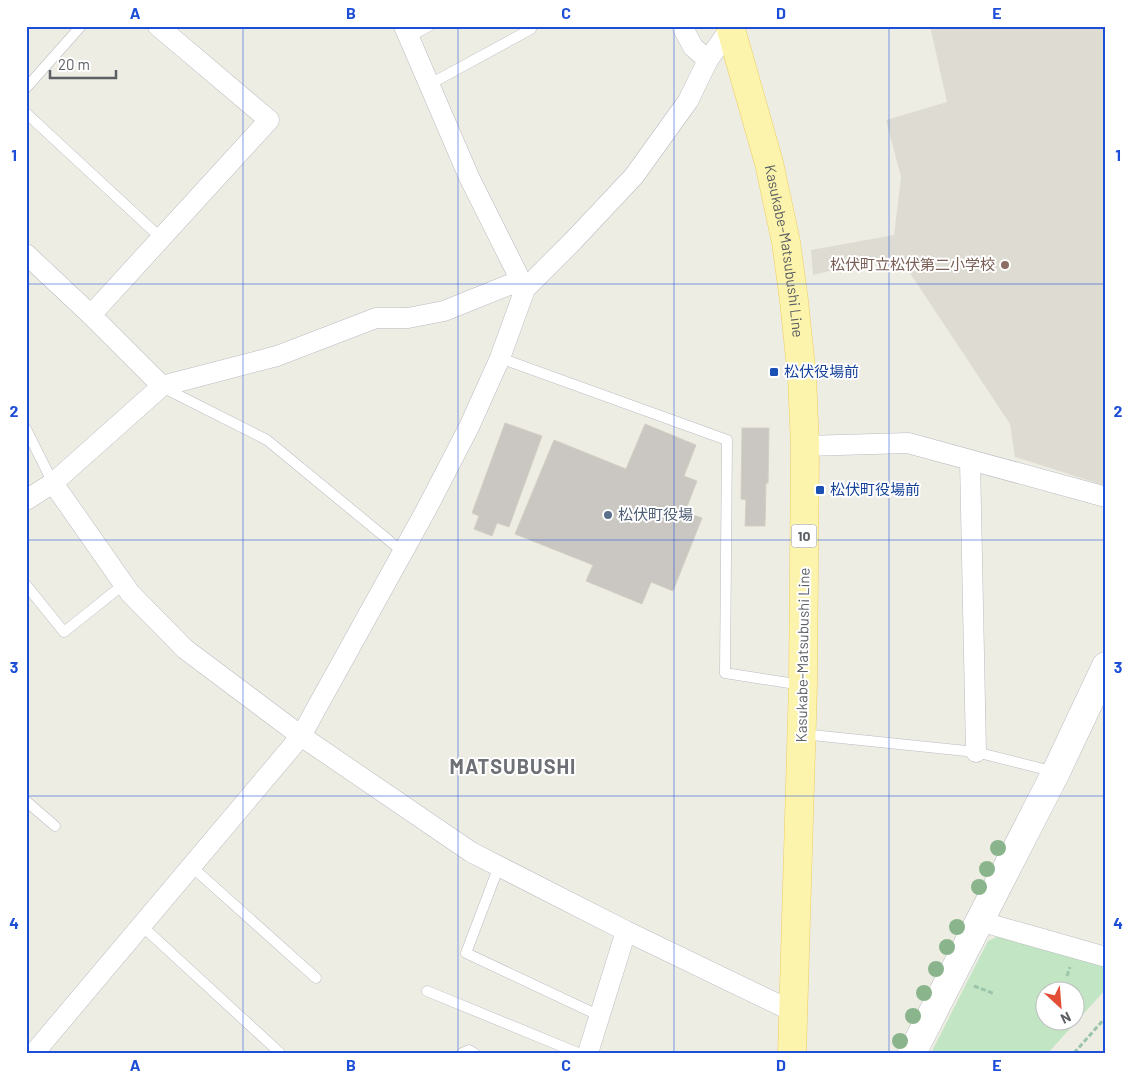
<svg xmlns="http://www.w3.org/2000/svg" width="1132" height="1079" font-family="Barlow,'Noto Sans JP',sans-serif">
	<rect width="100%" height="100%" fill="#eeede4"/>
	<!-- education -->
	<path fill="#dedcd2" d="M930,26h176v460l-91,-29 -5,-33 -112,-169 -85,20 -2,-25 83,-15 7,-58 -15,-57 61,-18z"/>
	<!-- green -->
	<path fill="#c2e5c4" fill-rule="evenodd" d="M999,936l107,30v23l-58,64h-117l57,-112zM1044,992h30v30h-30z"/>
	<!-- building -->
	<path fill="#cac7c2" stroke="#d3cfc3" d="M505,423l37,13 -33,91 -12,-4 -5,13 -18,-7 5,-13 -7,-3z
		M645,424l51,21 -12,31 13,5 -12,31 17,6 -29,73 -22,-9 -9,22 -56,-23 7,-16 -78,-31 39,-94 72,29z
		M742,428h27l-1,55h-2l-1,43h-20l1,-26 -5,-1z"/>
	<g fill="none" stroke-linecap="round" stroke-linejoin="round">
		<!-- lane casing -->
		<g stroke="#b9bbc0" stroke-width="11">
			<path id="lane" d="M409,37l20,-11
				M430,84l101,-55 -2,-3
				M26,88l55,-62
				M26,113l135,125
				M500,358l227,82 -2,233 77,12
				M162,387l105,53 136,112
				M26,429l27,54
				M26,585l38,47 60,-48
				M802,734l174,18 79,20
				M26,801l29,25
				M499,866l-33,87 134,63
				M192,867l124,111
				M142,926l138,127
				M427,991l151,62
				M462,1053l7,-3 5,3"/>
		</g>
		<!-- street casing -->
		<g stroke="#b9bbc0" stroke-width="21">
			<path id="street" d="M404,26l65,151 56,112
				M682,26l11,21 15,13
				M26,254l65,61 71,71
				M91,315l178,-195 -111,-94
				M805,446l103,-3 198,54
				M970,460l6,292
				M53,483l77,110 55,56 116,87 170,116 155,79 168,81
				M26,500l27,-17 109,-97 115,-30 99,-38h32l36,-7 67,-27 14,5
				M979,921l127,36
				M34,1053l267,-317 124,-224 44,-85 31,-69 25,-69 48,-48 61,-65 54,-75 20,-41 24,-34
				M588,1053l38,-122"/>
		</g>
		<!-- secondary casing -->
		<g stroke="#babcc2" stroke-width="29">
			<path id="secondary" d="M912,1053l144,-281 50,-106"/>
		</g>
		<!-- primary casing -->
		<g stroke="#ecce60" stroke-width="29">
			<g id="primary">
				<path id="s1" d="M730,26l39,137 17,79 8,59 8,76 3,69 -2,239 -11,368"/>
			</g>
		</g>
		<!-- path -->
		<path stroke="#9bc5aa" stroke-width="3" stroke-dasharray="5 2.5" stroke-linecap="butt" d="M1067,976l3,-9
			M974,986l21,8
			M1074,1053l32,-36"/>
		<!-- lane -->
		<use href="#lane" stroke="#fff" stroke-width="10"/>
		<!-- street -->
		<use href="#street" stroke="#fff" stroke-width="20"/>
		<!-- secondary -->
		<use href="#secondary" stroke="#fff" stroke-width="28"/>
		<!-- primary -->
		<use href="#primary" stroke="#fcf4ac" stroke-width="28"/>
	</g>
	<!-- trees -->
	<g fill="#8ab48b">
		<circle cx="998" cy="848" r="8"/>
		<circle cx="987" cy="869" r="8"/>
		<circle cx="979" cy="887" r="8"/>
		<circle cx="957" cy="927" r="8"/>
		<circle cx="947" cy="947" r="8"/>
		<circle cx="936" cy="969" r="8"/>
		<circle cx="924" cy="993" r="8"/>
		<circle cx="913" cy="1016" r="8"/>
		<circle cx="900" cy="1041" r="8"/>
	</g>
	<!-- grid -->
	<path fill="none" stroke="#1d4ed8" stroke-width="1" stroke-opacity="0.55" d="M243,26v1027M458,26v1027M674,26v1027M889,26v1027M26,284h1080M26,540h1080M26,796h1080"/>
	<!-- markers -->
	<circle fill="#8d6e63" stroke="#fff" stroke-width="2" cx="1005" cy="265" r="5"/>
	<g fill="#1a4fb4" stroke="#fff" stroke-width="2">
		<rect x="769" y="367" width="10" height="10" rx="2.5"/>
		<rect x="815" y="485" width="10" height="10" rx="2.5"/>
	</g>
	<circle fill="#5c6f8a" stroke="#fff" stroke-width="2" cx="608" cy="515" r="5"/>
	<g text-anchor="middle" stroke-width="4" stroke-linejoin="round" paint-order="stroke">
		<!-- shield labels -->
		<rect fill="#fff" stroke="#8d8f92" stroke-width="1" x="791.5" y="524.5" width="25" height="23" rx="4"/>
		<g font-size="14" font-weight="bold" fill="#5c5f64">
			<text x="804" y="541">10</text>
		</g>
		<!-- street labels -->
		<g font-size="15" fill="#5c5f64" stroke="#fff">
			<text dy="5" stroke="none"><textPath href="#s1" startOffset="232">Kasukabe-Matsubushi Line</textPath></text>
			<text transform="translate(803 655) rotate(-89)" y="5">Kasukabe-Matsubushi Line</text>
		</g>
		<!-- education labels -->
		<g font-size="15" fill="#785e54" stroke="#fff" text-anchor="end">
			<text x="995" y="270">松伏町立松伏第二小学校</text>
		</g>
		<!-- transit labels -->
		<g font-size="15" fill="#164399" stroke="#fff" text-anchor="start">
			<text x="784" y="377">松伏役場前</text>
			<text x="830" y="495">松伏町役場前</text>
		</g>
		<!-- service labels -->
		<g font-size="15" fill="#4e5e75" stroke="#fff" text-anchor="start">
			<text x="618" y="520">松伏町役場</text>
		</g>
		<!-- district labels -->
		<g font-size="20" font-weight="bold" letter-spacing="1" fill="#6d7176" stroke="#fff">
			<text x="513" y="774">MATSUBUSHI</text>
		</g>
	</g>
	<!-- border -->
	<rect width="1132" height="1079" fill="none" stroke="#ffffff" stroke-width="55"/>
	<!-- north arrow -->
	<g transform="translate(1060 1006) rotate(154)"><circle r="24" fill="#ffffff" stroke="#bebfc1"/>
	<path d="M0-4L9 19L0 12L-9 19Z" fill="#e34f36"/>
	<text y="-8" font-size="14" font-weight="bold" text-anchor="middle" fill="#5c5f64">N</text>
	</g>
	<!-- scale -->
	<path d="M50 70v8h66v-8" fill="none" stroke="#5c5f64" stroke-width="2.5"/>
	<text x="58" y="70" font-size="15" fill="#5c5f64" stroke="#ffffff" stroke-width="4" paint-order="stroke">20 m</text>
	<rect x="28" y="28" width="1076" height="1024" fill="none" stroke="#1d4ed8" stroke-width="2"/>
	<g font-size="16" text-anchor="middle" font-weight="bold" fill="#1d4ed8">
		<text x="135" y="19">A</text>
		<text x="351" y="19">B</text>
		<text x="566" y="19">C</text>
		<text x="781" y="19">D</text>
		<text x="997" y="19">E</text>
		<text x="14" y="161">1</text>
		<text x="1118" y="161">1</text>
		<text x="14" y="417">2</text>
		<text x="1118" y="417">2</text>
		<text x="14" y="673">3</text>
		<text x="1118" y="673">3</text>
		<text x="14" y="929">4</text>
		<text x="1118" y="929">4</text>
		<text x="135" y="1071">A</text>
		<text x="351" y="1071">B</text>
		<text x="566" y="1071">C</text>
		<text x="781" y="1071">D</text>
		<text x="997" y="1071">E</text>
	</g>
</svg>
